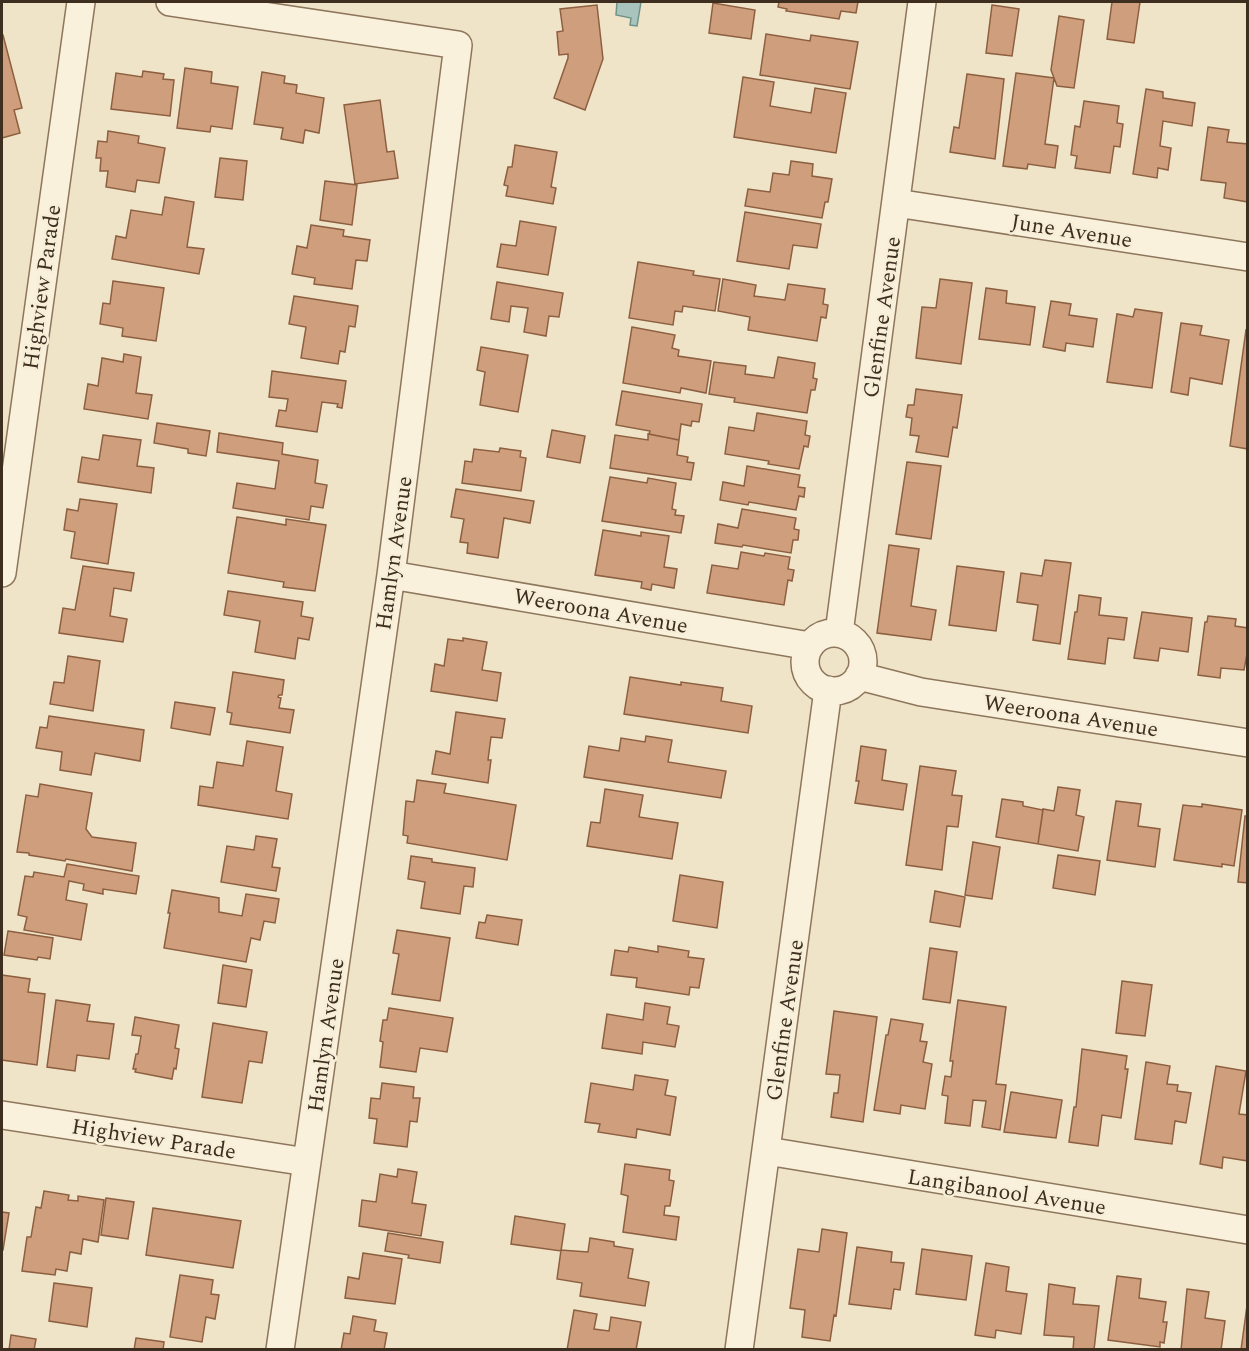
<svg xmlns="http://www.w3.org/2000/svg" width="1249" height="1351" font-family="Spectral,serif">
	<rect width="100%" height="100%" fill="#f0e4c8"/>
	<!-- water -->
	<path fill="#a9c4bc" stroke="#6f938a" stroke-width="1.5" d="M617,2h24l-4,24 -7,-1 1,-7 -15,-3z"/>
	<!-- building -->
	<path fill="#cf9f7d" stroke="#8d5f41" stroke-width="1.5" d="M779,2h79l-2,11 -15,-2 -2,8 -53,-8 1,-2 -9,-2z
		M1112,2h28l-6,41 -27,-4z
		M713,3l42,7 -4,29 -42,-6z
		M597,5l6,54 -18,51 -31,-12 14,-40v-4l-9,1 -2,-23 6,-1 -3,-22z
		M992,5l27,4 -7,47 -26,-3z
		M1059,16l25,4 -10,68 -17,-2 -6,-16z
		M766,34l44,7 1,-6 47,7 -8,47 -90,-14z
		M2,35h1l19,73 -8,2 6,23 -18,5z
		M185,68l27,4 -1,11 27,4 -6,42 -21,-3 -1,6 -33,-4z
		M143,71l21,3 -1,5 11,1 -4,36 -59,-7 5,-36 26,4z
		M262,72l23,4 -1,7 13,2 -1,8 28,5 -5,35 -14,-3 -2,13 -22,-4 2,-11 -29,-4z
		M1016,73l38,5 -9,66 13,2 -3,22 -27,-4 -1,5 -24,-3z
		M967,74l37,5 -9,80 -45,-7 4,-25 5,1z
		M743,77l31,5 -4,24 41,7 4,-25 31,5 -10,60 -102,-16z
		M1146,89l17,3v6l32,5 -3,23 -29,-5 -3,25 11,2 -3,22 -10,-2 -1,10 -24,-4z
		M380,100l7,52 7,-1 4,27 -43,6 -11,-79z
		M1084,101l35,5 -2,17 6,1 -3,23 -6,-1 -4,27 -35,-5 2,-12 -6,-1 4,-29 5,1z
		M1208,127l21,3 -2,12 21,2v58l-24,-4 2,-15 -25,-3z
		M108,131l31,5 -1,7 27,5 -6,35 -22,-3 -2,12 -29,-5 2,-16h-8l1,-13h-5l2,-17 9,1z
		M515,145l42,7 -6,35 5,1 -3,16 -47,-8 2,-10 -4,-1 4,-18h4z
		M220,158l27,3 -4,39 -28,-3z
		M791,161l22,3 -1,12 20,3 -4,23h-3l-3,16 -77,-12 3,-17 22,3 3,-19 16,2z
		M325,181l32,4 -5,40 -32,-5z
		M165,197l29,5 -7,45 17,2 -5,25 -87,-15 4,-23 10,2 5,-28 31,5z
		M745,212l76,12 -4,24 -24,-3 -4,24 -52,-8z
		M520,221l36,6 -8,48 -51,-8 4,-23 15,2z
		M311,225l33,5 -1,6 27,4 -3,21 -11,-1 -4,29 -38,-5 1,-6 -23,-4 5,-28 10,2z
		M638,262l56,9 -1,4 27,4 -5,32 -32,-5 -1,6 -7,-1 -2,14 -44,-7z
		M723,279l33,6 -2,11 31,4 3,-16 37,5 -2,15 5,1 -2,13 -5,-1 -4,24 -69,-11 2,-13 -32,-6z
		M940,279l32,4 -11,81 -45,-6 6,-51 14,1z
		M113,281l51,7 -8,53 -34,-5 1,-8 -23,-4 3,-21 7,1z
		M497,282l66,11 -4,24 -10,-1 -3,20 -22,-4 4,-24 -17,-2 -2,16 -18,-3z
		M986,288l21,3 -1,12 29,4 -5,38 -51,-6z
		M294,296l64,10 -3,21 -6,-1 -4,26 -5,-1 -2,13 -37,-6 5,-31 -17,-3z
		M1051,301l20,3 -2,11 28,4 -4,28 -27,-4 -1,8 -22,-4z
		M1135,309l27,4 -10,75 -45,-6 10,-68 16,3z
		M1181,323l21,3 -2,9 29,5 -7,44 -32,-6 -2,17 -17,-3z
		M632,327l43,8 -3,13 7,2 -1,6 33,5 -5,32 -25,-5 -1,5 -57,-10z
		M1246,330l2,1v118l-18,-3z
		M481,347l47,8 -10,57 -38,-7 5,-33 -8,-2z
		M124,354l17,3 -5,36 16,2 -4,24 -64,-10 4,-25 10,2 4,-28 21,4z
		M778,357l37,6 -2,15 4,1 -2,11h-4l-4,23 -73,-11 1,-4 -26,-4 5,-32 32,4 -1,8 29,4z
		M272,371l74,10 -4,27 -5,-1 1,-3 -16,-2 -5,30 -41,-6 3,-16 7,1 2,-12 -19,-2z
		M916,389l46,6 -5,33 -4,-1 -5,30 -32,-5 3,-16 -9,-1 2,-17 -6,-1 2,-12h6z
		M622,391l80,13 -3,18 -7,-1 -1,5 -10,-2 -2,16 -30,-6 1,-3 -34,-6z
		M757,413l50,8 -2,14 5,1 -2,11 -4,-1 -5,23 -31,-5 1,-3 -44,-7 4,-27 25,4z
		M157,423l53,8 -4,25 -18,-3v-4l-34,-6z
		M552,430l33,6 -5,27 -33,-6z
		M219,433l64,10 -1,11 36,6 -3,23 12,2 -4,23 -12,-2 -2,14 -76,-12 4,-25 38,6 4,-28 -62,-9z
		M648,434l31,6 -2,15 11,2 -1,5 7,1 -3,17 -81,-12 5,-33 33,5z
		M103,435l38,5 -4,26 17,2 -3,25 -73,-11 4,-25 17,3z
		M500,448l21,3 -1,6 6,1 -5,33 -59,-8 3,-22 7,1 2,-13 25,3z
		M907,462l34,4 -10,73 -35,-5z
		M747,466l53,9 -2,12 7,1 -1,9 -5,-1 -3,14 -47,-8 -1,3 -28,-5 3,-18 21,4z
		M610,477l37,6 1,-5 28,5 -4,26 4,1 -1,5 9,1 -3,17 -79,-12z
		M456,489l78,12 -4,22 -26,-5 -6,40 -31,-5 1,-10 -8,-1 4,-23 -13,-2z
		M80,499l37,5 -9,60 -37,-6 4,-26 -11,-2 3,-21 11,2z
		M742,509l54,9 -2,11 5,1 -1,10h-5l-2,13 -48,-8 -1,2 -27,-4 3,-19 20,4z
		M237,517l49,8v-6l40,6 -11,66 -32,-4 1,-5 -56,-9z
		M603,530l38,6v-4l28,4 -5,31 13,2 -3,19 -22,-4 -1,6 -10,-2 1,-6 -47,-7z
		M889,545l30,4 -8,57 25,4 -5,30 -54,-7z
		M741,552l23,4 1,-3 25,4 -2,12 6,1 -2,11 -4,-1 -4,25 -77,-12 5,-28 26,4z
		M1045,560l26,3 -11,81 -27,-4 5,-35 -21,-3 4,-29 21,3z
		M83,566l51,7 -3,18 -17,-3 -4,28 17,3 -4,23 -64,-9 4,-25 12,2z
		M957,566l47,6 -8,59 -47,-6z
		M228,591l75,11 -2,14 12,2 -4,22 -11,-2 -3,21 -40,-7 5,-31 -36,-6z
		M1079,595l22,3 -2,17 28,3 -3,22 -16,-2 -3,26 -37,-5 7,-47h2z
		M1142,612l50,6 -4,34 -28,-4 -2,13 -24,-3z
		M1208,616l28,3 -1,7 13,2v21l-4,21 -23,-2 -1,10 -22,-3 7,-53h2z
		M463,638l24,4 -5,28 19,3 -4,28 -66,-10 4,-27 9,2 4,-27 15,2z
		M68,656l32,5 -7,50 -43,-7 4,-22 10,1z
		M233,672l51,8 -2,15h-3l-1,2 3,1 -2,10 15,2 -4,23 -60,-9 2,-11 -5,-1z
		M630,677l51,8v-3l42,6 -2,13 31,5 -4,27 -124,-19z
		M175,702l40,6 -5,27 -39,-7z
		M456,712l49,7 -3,19 -11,-1 -3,23h3l-3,23 -56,-9 4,-23 14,3z
		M49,716l95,14 -4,31 -45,-8 -4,22 -31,-5 2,-18 -26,-4 4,-21 7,1z
		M646,736l26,4 -4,22 58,9 -5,27 -137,-21 5,-31 30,5 2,-13 24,4z
		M247,741l36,6 -7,44 16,3 -4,25 -90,-14 2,-19 13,2 4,-26 26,4z
		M861,746l25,4 -4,30 25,4 -4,26 -48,-7 4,-22h-3z
		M920,766l36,5 -4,24 10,1 -4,31 -11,-1 -5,44 -36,-5z
		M417,780l29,4 -2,9 72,12 -9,55 -100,-17 1,-7 -5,-1 3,-34 8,1z
		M40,784l52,9 -6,36 6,8 44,6 -4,28 -66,-12 -1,2 -36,-6v-2l-12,-1 9,-57 12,2z
		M1058,787l22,3 -4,25 8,2 -6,34 -40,-7 5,-35 11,2z
		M605,789l38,6 -4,22 39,6 -6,36 -85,-13 4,-24 9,1z
		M1002,799l21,3v4l20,4 -5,34 -42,-7z
		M1116,801l25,3 -3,22 22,3 -5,38 -48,-7z
		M1202,804l40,6 -8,56 -12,-2v3l-48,-7 9,-55 19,2z
		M1245,816h3v67l-10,-1z
		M256,836l21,3 -5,28 8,1 -4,23 -55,-9 6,-36 27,4z
		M973,842l27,5 -8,52 -27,-4z
		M1058,855l42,6 -5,34 -42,-7z
		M411,856l21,3v3l43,6 -2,19 -9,-1 -4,28 -39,-6 4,-26 -17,-3z
		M67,864l72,12 -3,18 -33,-5v5l-20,-4 1,-6 -15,-3 -3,19 21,4 -6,36 -57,-10 3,-13 -9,-2 7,-39 8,1 1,-5 30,5z
		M680,875l43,7 -6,46 -44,-7z
		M172,890l47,8v14l23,4 4,-22 33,5 -4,24 -11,-2 -4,19 -9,-2 -5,24 -82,-14 6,-35h-2z
		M935,891l30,6 -5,30 -30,-5z
		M487,915l35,5 -4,25 -42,-7 3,-16 6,1z
		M397,930l53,8 -10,63 -48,-7 7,-40 -6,-1z
		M8,931l45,7 -3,21 -12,-2 -1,3 -33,-5z
		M658,946l31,5 -1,6 16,2 -5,29 -9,-1 -1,8 -53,-8 1,-9 -26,-3 4,-25 13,2 1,-5 29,5z
		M930,948l27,4 -7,51 -27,-4z
		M223,965l29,5 -6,37 -28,-4z
		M2,975l28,4 -2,13 17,2 -8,71 -35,-5z
		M1122,981l30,4 -7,51 -29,-3z
		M56,1000l34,5 -3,16 27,3 -5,35 -32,-4 -2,16 -28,-4z
		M958,1000l48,7 -10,77 10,1 -6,45 -18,-3 4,-26 -13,-1 -3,26 -25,-3 3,-27 -6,-1 3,-19 6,1 2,-16h-3z
		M645,1003l25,4 -3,17 12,2 -4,21 -32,-5 -1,12 -40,-6 5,-34 36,6z
		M389,1008l64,10 -6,34 -27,-4 -4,24 -36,-5 3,-25 -3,-1 3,-21h4z
		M834,1011l43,6 -14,105 -32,-5 3,-24h4l2,-18 -14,-1z
		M135,1017l44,8 -4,23 4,1 -3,20 -2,-1 -2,11 -37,-7 1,-3h-3l3,-15h2l3,-18 -9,-1z
		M891,1019l32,5 -3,17 7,1 -4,20 9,2 -7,45 -24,-4 -1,9 -26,-4 12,-75h2z
		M213,1023l54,9 -5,31 -13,-2 -7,42 -40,-6z
		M1082,1049l45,7 -2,13h3l-7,49 -19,-3 -4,31 -29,-4 5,-35h2z
		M1146,1062l24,4 -3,18 11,1 -1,6 14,2 -5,30 -11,-2 -3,23 -37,-5z
		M1216,1066l30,5 -7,43 9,1v46l-25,-4 -1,11 -22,-4z
		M635,1075l33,5 -3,15 11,2 -6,38 -33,-6 -1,9 -38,-6 2,-8 -15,-2 6,-39 42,7z
		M382,1083l32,4 -1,11h7l-3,24 -7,-1 -3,26 -33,-4 3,-24 -8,-1 2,-20 9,1z
		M1011,1092l51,8 -6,38 -52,-6z
		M625,1164l45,6 -1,10 5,1 -4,25h-5l-1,9 15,2 -3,23 -53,-8 5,-36 -7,-2z
		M398,1169l19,3 -5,31 14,2 -5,31 -62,-10 3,-26 14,2 4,-28 17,3z
		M44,1191l25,4 -1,5 10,1v-5l26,4 -6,42 -15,-3 -2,15 -11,-2 -3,19 -11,-2 -1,6 -33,-4 5,-34h4l5,-30 5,1z
		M106,1198l28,4 -6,37 -27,-4z
		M153,1208l88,13 -8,47 -87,-13z
		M2,1212l7,1 -6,37h-1z
		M515,1216l50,8 -4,27 -50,-7z
		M822,1229l25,4 -11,83 -2,-1 -4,26 -28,-4 3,-27 -15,-2 8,-59 21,3z
		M388,1233l55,9 -3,21 -32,-5 1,-3 -24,-4z
		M590,1238l24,4v4l19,3 -5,29 21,4 -4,24 -65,-10 2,-13 -25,-4 4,-29 27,2z
		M857,1247l35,5 -1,10 13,1 -4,27 -6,-1 -3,20 -42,-5z
		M922,1249l50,7 -6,44 -50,-6z
		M363,1253l39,6 -7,45 -50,-6 3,-21 11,2z
		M986,1263l23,4 -3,24 21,3 -6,40 -25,-4 -1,8 -20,-3z
		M180,1275l33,5 -2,14 8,1 -4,24 -9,-2 -4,25 -32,-5z
		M1117,1276l24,3 -2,19 27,4 -3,20h4l-3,21 -4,-1v5l-52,-7z
		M54,1283l38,5 -5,39 -38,-6z
		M1049,1284l26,4 -2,16 26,2 -5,44h-21l1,-13 -30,-2z
		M1187,1289l22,3 -4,26 20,3 -4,29h-40z
		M1248,1298v52h-7z
		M574,1310l23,4 -3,15 15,2 2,-14 30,5 -5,28h-69z
		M353,1316l23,4 -2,11 13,2 -3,17h-43l3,-17 6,1z
		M11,1335l25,4 -2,11h-25z
		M136,1338l28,4 -1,8h-29z"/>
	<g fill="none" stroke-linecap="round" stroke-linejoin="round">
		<!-- street casing -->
		<g stroke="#8d765c" stroke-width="30">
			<path id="street" d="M170,2l288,43 -67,530 -111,775
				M896,203l352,54
				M2,573l79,-571
				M391,575l419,71
				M839,633l83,-631
				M805 662a29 29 0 1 1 58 0a29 29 0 1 1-58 0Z
				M859,676l62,16 327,51
				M2,1115l305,47
				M767,1151l481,79
				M739,1350l89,-660"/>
		</g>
		<!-- street -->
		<use href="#street" stroke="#faf1dc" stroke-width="27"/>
	</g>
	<g text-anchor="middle" stroke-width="5" stroke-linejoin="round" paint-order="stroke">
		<!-- street labels -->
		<g font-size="22" fill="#3d2e20" stroke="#f7eed8">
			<text transform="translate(1072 230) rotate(9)" y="8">June Avenue</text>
			<text transform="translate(41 287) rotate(-82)" y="8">Highview Parade</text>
			<text transform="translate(881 317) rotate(-82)" y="8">Glenfine Avenue</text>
			<text transform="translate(393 553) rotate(-82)" y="8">Hamlyn Avenue</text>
			<text transform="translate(601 610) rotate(10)" y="8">Weeroona Avenue</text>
			<text transform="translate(1071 715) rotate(9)" y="8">Weeroona Avenue</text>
			<text transform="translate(784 1020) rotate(-82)" y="8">Glenfine Avenue</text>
			<text transform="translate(325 1035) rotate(-82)" y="8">Hamlyn Avenue</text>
			<text transform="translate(154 1138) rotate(9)" y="8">Highview Parade</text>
			<text transform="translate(1007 1191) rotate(9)" y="8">Langibanool Avenue</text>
		</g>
	</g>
	<!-- border -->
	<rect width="1249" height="1351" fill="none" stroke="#3d2e20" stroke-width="6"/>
</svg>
